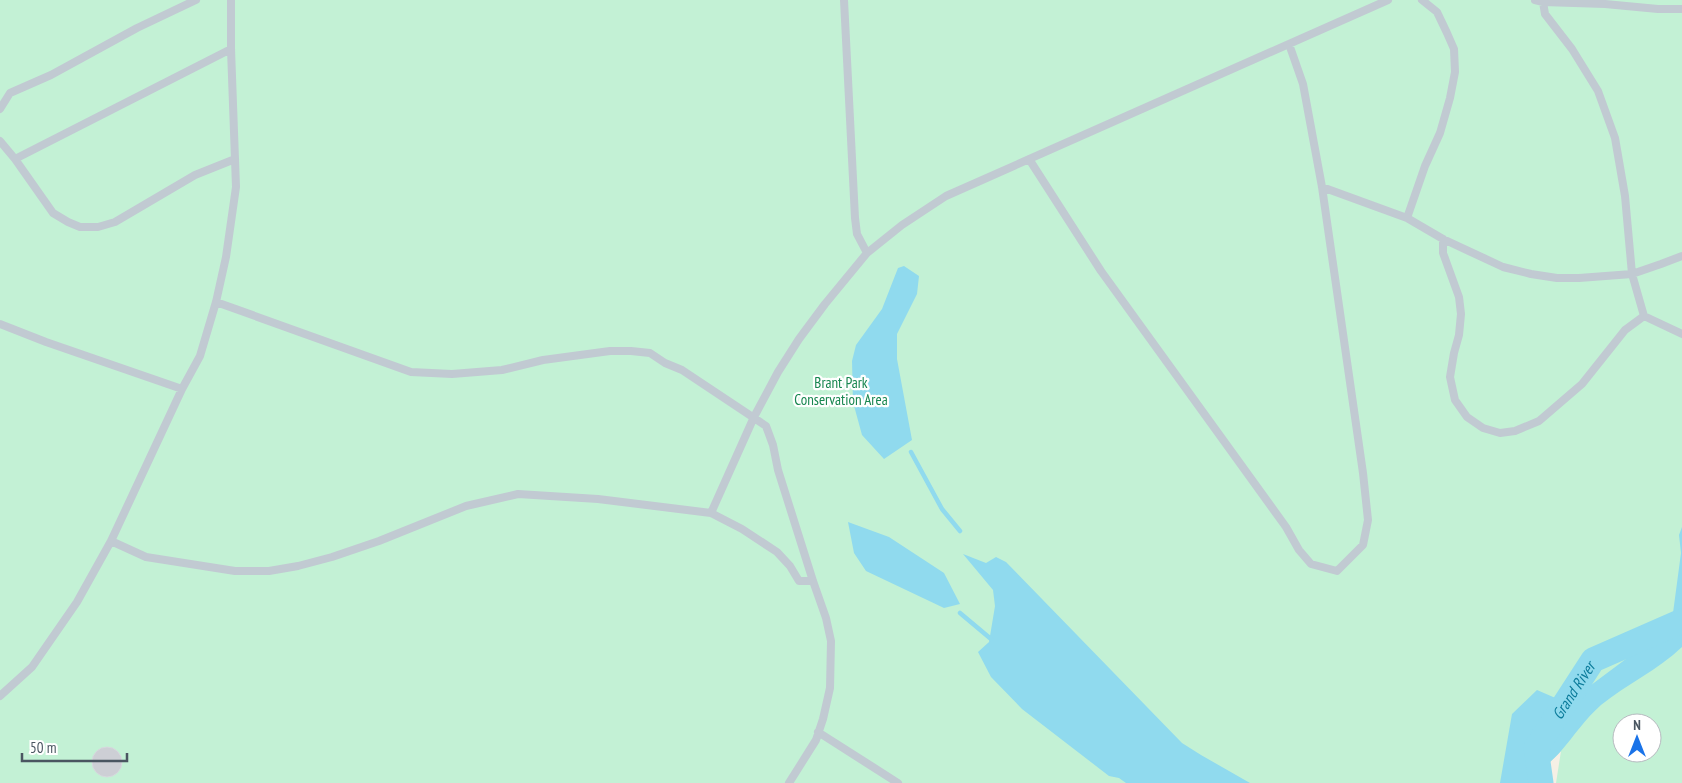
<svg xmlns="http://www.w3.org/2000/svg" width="1682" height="783" font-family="'PT Sans Narrow',sans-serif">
	<rect width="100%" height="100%" fill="#f5f3f3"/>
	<!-- green -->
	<path fill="#c3f1d5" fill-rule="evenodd" d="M0,0h1682v783h-1682zM1622,723h30v30h-30z"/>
	<!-- sand -->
	<path fill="#f5f0e5" d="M1561,751l-5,32h-21l2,-8z"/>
	<!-- water -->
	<path fill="#90daee" d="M904,266l15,10 -2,18 -20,40v25l15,81 -28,19 -22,-24 -9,-33 -1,-41 4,-16 26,-36 16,-41z
		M848,522l41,15 55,36 16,31 -16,4 -78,-37 -12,-18z
		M1682,527v120c-24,23 -55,37 -81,58 -17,15 -26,30 -40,46 -9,11 -23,18 -26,32h-35l12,-69 25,-24 30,13 91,-68 15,-22 8,-60 -2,-18z
		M963,554l23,9 10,-6 10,5 176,181 19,12 49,28h-124l-7,-5 -10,-2 -87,-67 -31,-32 -13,-25 11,-10 6,-36 -2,-16z"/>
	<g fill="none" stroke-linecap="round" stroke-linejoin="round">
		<!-- stream -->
		<path stroke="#90daee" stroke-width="4.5" d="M911,452l31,57 18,22
			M960,613l31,26"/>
		<!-- river -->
		<path stroke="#90daee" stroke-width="25" id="s1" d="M1541,783l-5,-35 57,-88 89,-39"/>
	</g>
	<!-- building -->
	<path fill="#cdcfd5" stroke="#d7d9de" d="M92 762a15 15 0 1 1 30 0a15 15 0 1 1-30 0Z"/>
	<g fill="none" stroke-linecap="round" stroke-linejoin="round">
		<!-- lane -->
		<path stroke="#c1cad2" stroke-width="8" d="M844,0l11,218 2,16 10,19
			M1535,0l8,2 62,2 53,5h24
			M1543,2l2,12 27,35 26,42 17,47 10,58 7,78 12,42
			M0,109l10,-16 41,-18 86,-47 59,-28
			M0,141l15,18 38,54 15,9 12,5h18l17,-5 80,-47 40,-16
			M15,159l216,-110
			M1029,159l72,112 185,256 13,23 12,14 26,7 26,-26 5,-25 -5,-47 -41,-286 -19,-103 -14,-40
			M1322,187l85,31 36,21 60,28 28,7 26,4h22l53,-4 29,-10 21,-8
			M1407,218l18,-52 15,-33 10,-35 5,-26 -1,-23 -7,-16 -10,-21 -15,-12
			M1443,239v14l16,44 2,17 -2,21 -5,18 -4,24 5,23 12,17 16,11 17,5 15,-2 24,-10 43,-37 43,-54 19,-14
			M216,302l195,70 41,2 50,-4 41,-10 67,-9h21l19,2 15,10 17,7 84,56 7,19 5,25 35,111 13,37 5,23 -1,47 -7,31 -7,21 -27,43
			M1644,316l38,18
			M0,324l46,18 136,47
			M711,513l43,-96 24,-45 21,-33 26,-35 42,-51 35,-28 44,-29 442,-196
			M111,541l35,16 89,14h34l29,-5 34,-9 47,-16 87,-35 52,-12 80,5 113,14 31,16 35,23 13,14 9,15h14
			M0,696l32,-29 45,-65 34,-61 71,-152 18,-33 16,-54 10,-45 10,-70 -5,-138v-49
			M818,732l80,51"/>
	</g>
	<g text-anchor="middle" stroke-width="4.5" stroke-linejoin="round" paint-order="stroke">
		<!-- park labels -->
		<g font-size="15" fill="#17864f" stroke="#fff">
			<text x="841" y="388">Brant Park<tspan x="841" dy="17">Conservation Area</tspan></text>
		</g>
		<!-- water labels -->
		<g font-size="16" font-style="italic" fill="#0c7c9b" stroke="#fff">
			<text dy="6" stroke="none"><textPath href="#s1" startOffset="104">Grand River</textPath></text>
		</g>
	</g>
	<!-- north arrow -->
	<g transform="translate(1637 738)"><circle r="24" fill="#ffffff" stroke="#b7bbc0"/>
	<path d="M0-4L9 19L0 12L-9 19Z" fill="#1a73e8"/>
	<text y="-8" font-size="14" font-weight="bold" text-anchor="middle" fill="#4a5661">N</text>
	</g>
	<!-- scale -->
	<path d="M22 753v8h105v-8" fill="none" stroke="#4a5661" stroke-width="2.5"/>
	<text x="30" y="753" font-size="15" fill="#4a5661" stroke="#ffffff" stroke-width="4" paint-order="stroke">50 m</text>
</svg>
